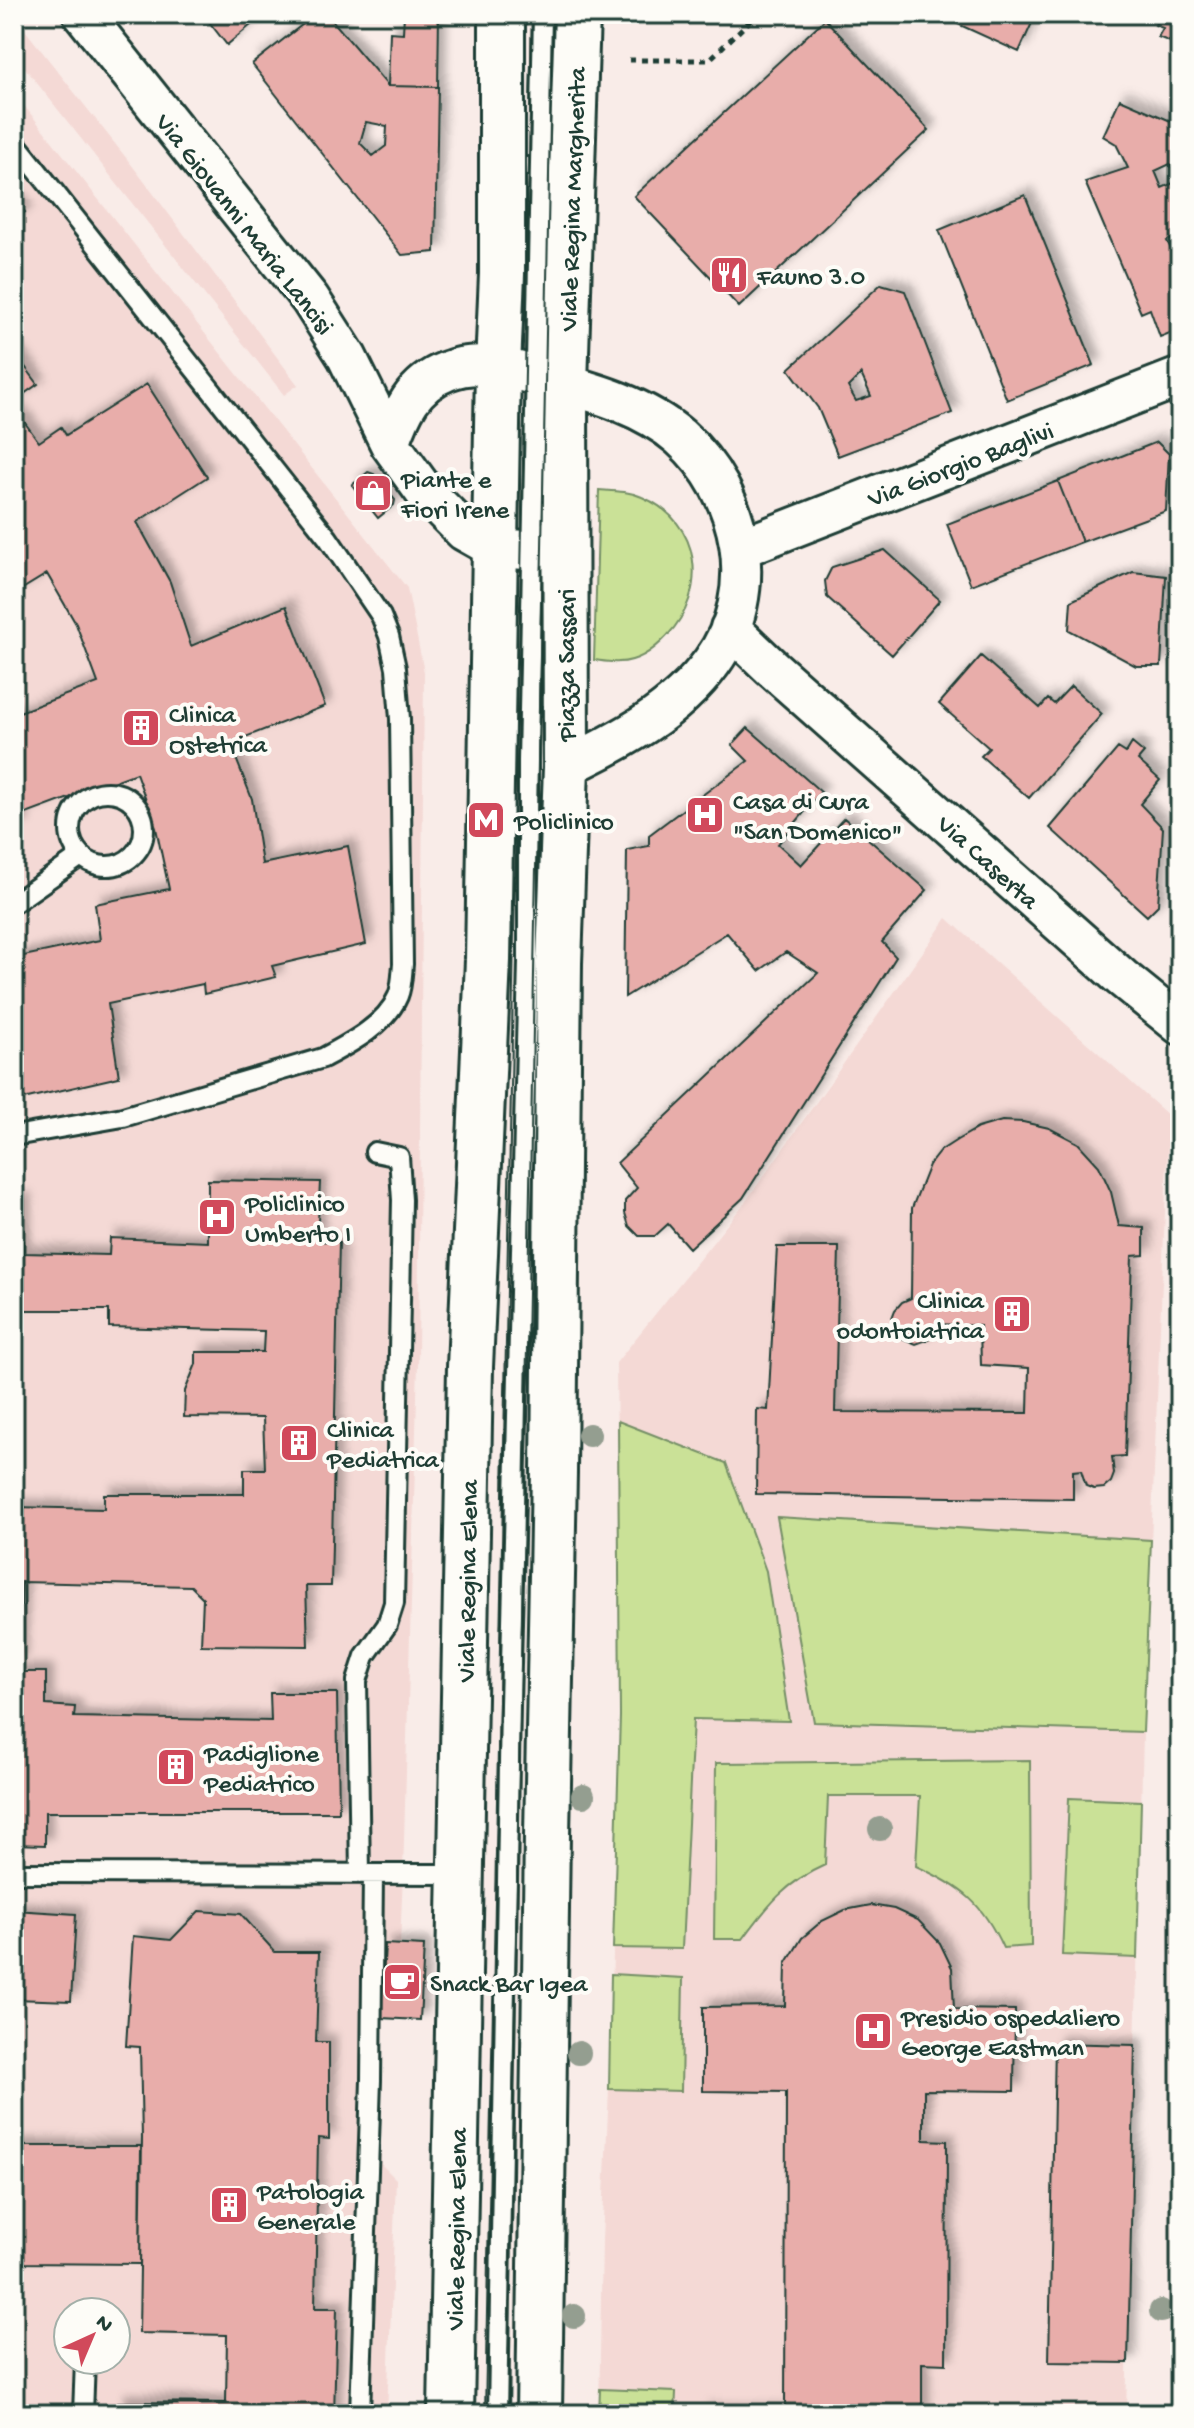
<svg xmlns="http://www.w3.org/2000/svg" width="1194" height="2428" font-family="'Gochi Hand',sans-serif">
	<defs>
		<filter id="shadow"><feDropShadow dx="7" dy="-7" stdDeviation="4" flood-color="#0004"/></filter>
	</defs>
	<rect width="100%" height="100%" fill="#f9ece8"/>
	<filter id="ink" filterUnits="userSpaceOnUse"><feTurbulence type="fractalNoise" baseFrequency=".0125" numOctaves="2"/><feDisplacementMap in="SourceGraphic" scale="16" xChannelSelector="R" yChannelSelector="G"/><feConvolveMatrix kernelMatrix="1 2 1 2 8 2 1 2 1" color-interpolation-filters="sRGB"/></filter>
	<g filter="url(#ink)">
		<!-- built -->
		<path fill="#f4d9d5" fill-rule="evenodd" d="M14,16l117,148 167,221 -14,10 -270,-341z
			M14,93l393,495 17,84 -6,691 -15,511 -3,71 -15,-1 -4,74v146l15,15 -9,235h-373zM68,2312h48v48h-48z
			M947,918l222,198 -26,616 -17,682h-527l3,-174 7,-151 11,-373 -4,-353 130,-162z"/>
		<!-- green -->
		<path fill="#cae197" stroke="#748f66" stroke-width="2" d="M599,490c15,1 30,1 43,7 60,25 67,95 25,139 -12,13 -29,26 -48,26 -8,1 -17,-1 -25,-2z
			M618,1421l108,42 40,108 23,150 -96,-2 -11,230 -69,-1 7,-232z
			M777,1517l374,23 -8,192 -329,-10z
			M1030,1760l1,186 -28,2c-21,-46 -41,-61 -87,-82l4,-70h-92l-3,69c-39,17 -57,40 -82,74h-29l2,-176z
			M1069,1798l72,3 -4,157 -75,-3z
			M611,1974l72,4 -2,113 -72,-2z
			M600,2389l76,3 -1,22h-76z"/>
		<!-- building -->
		<path fill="#e8adaa" stroke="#1f3d34" stroke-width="2" fill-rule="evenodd" filter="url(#shadow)" d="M203,14h61l-37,31z
			M316,14h11l61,72 50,1 -3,165 -33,3 -150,-191zM366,122l21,4 -1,20 -13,10 -13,-13z
			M404,14h35l-1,73 -50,-1 2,-54 13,1z
			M936,14h100l-17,38z
			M1161,14h19v32l-22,-9 5,-9 -8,-3z
			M825,19l104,111 -190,177 -105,-111z
			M1120,99l60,26v111l-13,5 13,25v63l-20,8 -10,-28 -9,4 -56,-131 43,-14 -12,-24 -13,-8zM1170,164l8,17 -16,7 -7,-17z
			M1025,195l69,170 -87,35 -68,-170z
			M14,198l11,14 -11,9z
			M881,284l24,7 47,122 -114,43 -20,-48 -29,-39zM861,374l10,22 -15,5 -8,-14z
			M14,352l24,32 -24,17z
			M147,384l60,93 -70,45 33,60 21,64 95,-40 39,100 -95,37 22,56 10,65 86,-18 18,98 -94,22 4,11 -72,17 -1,-10 -95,20 11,73 -100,23 -5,-32v-110l86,-18 -5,-36 74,-15 -13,-61 -20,-55 -118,44 4,9 -8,3v-115l84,-31 -22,-59 -29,-50 -33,20v-186l25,34 22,-15 5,8z
			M1157,442l12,12 -3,57 -84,31 -24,-61z
			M368,472l6,2 21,26 -1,5 -16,13 -26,-33z
			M1058,481l24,61 -111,43 -24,-61z
			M885,550l55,50 -48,55 -65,-58 -2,-16 7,-14z
			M1133,572l33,4 -5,90h-25l-67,-36 2,-29z
			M981,656l59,52 8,-9 6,5 17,-18 31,28 -73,84 -48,-42 8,-8 -50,-44z
			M748,728l73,64 -43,52 23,21 43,-47 83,72 -45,52 14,15 -153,241 -54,50 -21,-24 -13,12h-16l-10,-10 -4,-13v-12l12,-13 -20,-25 201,-190 -32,-21 -27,19 -32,-38 -102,64 2,-147 22,-4v-11l99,-74 -16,-16z
			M1132,743l12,10 -6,7 22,20 -20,24 23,24 -5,77 -11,11 -97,-88 68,-80 8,5z
			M1002,1121l21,1 26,6 29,15 21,23 12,26 8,34 25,2v27l-12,1 -7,200 -13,1 2,17 -3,8 -7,6 -10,1 -8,-3 -5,-16 -8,1v28l-317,-5 1,-85 11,1 9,-163h62l-4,165 193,1 1,-45 -48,-3 -1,-39 -44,-2 -3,10 -6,6 -11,4 -19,-8 -5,-10v-8l3,-8 7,-8 9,-4 1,-90 17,-43 11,-14 17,-11 21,-12z
			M208,1180l112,2 -3,59 22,1 -8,344h-25l2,60 -107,-1 2,-47 -12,-12 -169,-4 -2,81h-6v-156l90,2v-15h140v-25h21l-2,-51 -79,-1 1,-26 11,-27v-12h67l1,-21 -155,-4v-17h-95v8v-117l9,-1v53l86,2 1,-17 98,4z
			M14,1672h32v33l29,2 -1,10 197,4 -1,-28h67l2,119h-294v33l-31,-1z
			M871,1905l23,4 24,11 22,23 12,25 2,41 61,1 -1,81 -90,-1v50l23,1 -1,223 -24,-1v51h-220v-3l83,1 1,-320 -83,-1v-84l82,-1 1,-42 16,-26 20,-17 23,-11z
			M14,1910l62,4 -5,87 -57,-2z
			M199,1911l42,3 34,38h44l-3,90h13v97l-11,-1 -3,170h22l-3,106h-216v-12l108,1 1,-68 -88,-2 3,-195 -2,-91 -14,-1 7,-110 38,4z
			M385,1944l39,2 -4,74 -39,-2z
			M1055,2043l80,2 -7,318 -79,-1z
			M14,2146h127l-1,118 -126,-1z"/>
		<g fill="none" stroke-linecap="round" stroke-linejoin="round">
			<!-- lane casing -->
			<g stroke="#1f3d34" stroke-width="24">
				<path id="lane" d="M14,141l314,397 53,78 8,20 7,32 4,51 3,245c-1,10 -1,22 -5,32 -12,29 -49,48 -75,62l-200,59 -109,19
					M70 829a37 37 0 1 1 74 0a37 37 0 1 1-74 0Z
					M14,903l67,-47
					M14,1873l447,1
					M360,1874l-3,-193 8,-25 22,-31 7,-22 8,-403 -3,-43 -24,-5
					M83,2414l2,-54
					M360,2414l11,-334 2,-206
					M498,2414l12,-709 18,-743v-201l15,-747"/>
			</g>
			<!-- street casing -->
			<g stroke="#1f3d34" stroke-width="44">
				<path id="street" d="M83,14l227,285 37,58 43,87 34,47 40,40 23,13 21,5 20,1 14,-5 22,-13
					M390,444c11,-32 23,-60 57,-73 35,-14 74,1 107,10 44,12 91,26 126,56 64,57 83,155 32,225 -37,51 -92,79 -146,105
					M741,548l439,-171
					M730,628l42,40 350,310 58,47"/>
			</g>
			<!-- secondary casing -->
			<g stroke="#1f3d34" stroke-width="50">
				<path id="secondary" d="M451,2414l19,-1047 18,-407 10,-593 4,-93v-260
					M539,2414l8,-579 7,-363 5,-509 7,-196 -1,-383 12,-370"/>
			</g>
			<!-- path -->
			<path stroke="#1f3d34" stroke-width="5" stroke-dasharray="6 6" stroke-linecap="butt" d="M629,60h80l48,-46"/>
			<!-- lane -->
			<use href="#lane" stroke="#fdfcf7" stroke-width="18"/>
			<!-- street -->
			<use href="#street" stroke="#fdfcf7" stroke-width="38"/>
			<!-- secondary -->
			<use href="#secondary" stroke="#fdfcf7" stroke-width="44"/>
			<!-- tram -->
			<path stroke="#1f3d34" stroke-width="2" d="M485,2414l47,-2400
				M507,2414l45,-2400"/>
		</g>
		<!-- trees -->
		<g fill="#949e90">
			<circle cx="589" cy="1435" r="12"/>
			<circle cx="583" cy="1796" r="12"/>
			<circle cx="880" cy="1829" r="12"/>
			<circle cx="579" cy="2053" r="12"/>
			<circle cx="1161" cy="2311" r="12"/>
			<circle cx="574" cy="2316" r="12"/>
		</g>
	</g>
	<!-- icons -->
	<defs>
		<g id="restaurant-square" transform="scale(2)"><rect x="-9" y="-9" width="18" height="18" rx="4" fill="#d1495b" stroke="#fdfcf7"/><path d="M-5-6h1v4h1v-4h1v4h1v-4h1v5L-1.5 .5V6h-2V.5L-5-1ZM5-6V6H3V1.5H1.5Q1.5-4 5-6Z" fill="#fff"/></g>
		<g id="shop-square" transform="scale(2)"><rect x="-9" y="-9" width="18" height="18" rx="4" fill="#d1495b" stroke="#fdfcf7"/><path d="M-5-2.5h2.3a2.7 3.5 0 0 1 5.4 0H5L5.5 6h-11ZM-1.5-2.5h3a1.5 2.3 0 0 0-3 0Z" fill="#fff"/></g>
		<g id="building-square" transform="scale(2)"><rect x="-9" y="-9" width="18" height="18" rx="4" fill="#d1495b" stroke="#fdfcf7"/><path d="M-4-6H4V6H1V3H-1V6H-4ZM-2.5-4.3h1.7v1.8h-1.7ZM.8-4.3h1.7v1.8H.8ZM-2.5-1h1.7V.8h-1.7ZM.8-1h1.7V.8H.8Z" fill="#fff"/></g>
		<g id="hospital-square" transform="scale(2)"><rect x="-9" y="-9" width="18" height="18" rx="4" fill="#d1495b" stroke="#fdfcf7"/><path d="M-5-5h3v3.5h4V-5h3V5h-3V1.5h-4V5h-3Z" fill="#fff"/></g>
		<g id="metro-square" transform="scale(2)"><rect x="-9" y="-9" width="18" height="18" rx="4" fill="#d1495b" stroke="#fdfcf7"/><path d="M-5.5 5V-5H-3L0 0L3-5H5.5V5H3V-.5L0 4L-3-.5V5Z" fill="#fff"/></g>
		<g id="cafe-square" transform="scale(2)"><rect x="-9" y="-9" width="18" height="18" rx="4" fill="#d1495b" stroke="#fdfcf7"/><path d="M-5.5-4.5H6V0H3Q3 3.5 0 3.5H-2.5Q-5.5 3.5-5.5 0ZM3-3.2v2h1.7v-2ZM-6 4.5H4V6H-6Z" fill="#fff"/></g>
	</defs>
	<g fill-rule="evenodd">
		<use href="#restaurant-square" x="729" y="275"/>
		<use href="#shop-square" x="373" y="493"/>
		<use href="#building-square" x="141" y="728"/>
		<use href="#hospital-square" x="705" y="815"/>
		<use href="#metro-square" x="486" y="820"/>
		<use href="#hospital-square" x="217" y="1217"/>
		<use href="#building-square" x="1012" y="1314"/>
		<use href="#building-square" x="299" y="1443"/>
		<use href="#building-square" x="176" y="1767"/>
		<use href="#cafe-square" x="402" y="1982"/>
		<use href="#hospital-square" x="873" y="2031"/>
		<use href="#building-square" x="229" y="2205"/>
	</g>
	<g text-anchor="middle" stroke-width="8" stroke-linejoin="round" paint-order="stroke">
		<!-- street labels -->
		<g font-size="26" fill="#1f3d34" stroke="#fdfcf7">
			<text transform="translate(571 199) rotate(-88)" y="9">Viale Regina Margherita</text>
			<text transform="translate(246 223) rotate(52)" y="9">Via Giovanni Maria Lancisi</text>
			<text transform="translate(960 463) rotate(-21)" y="9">Via Giorgio Baglivi</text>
			<text transform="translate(565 665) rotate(-90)" y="9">Piazza Sassari</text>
			<text transform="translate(989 861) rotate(42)" y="9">Via Caserta</text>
			<text transform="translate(466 1581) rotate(-89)" y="9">Viale Regina Elena</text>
			<text transform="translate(455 2229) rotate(-89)" y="9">Viale Regina Elena</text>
		</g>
		<!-- poi labels -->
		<g font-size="26" fill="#1f3d34" stroke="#fdfcf7" text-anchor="start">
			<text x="757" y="284">Fauno 3.0</text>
			<text x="401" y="487">Piante e<tspan x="401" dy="30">Fiori Irene</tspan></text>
			<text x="169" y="722">Clinica<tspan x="169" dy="30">Ostetrica</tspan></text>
			<text x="733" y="809">Casa di Cura<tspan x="733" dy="30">"San Domenico"</tspan></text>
			<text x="514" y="829">Policlinico</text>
			<text x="245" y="1211">Policlinico<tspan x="245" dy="30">Umberto I</tspan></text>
			<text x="984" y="1308" text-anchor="end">Clinica<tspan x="984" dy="30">odontoiatrica</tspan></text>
			<text x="327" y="1437">Clinica<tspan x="327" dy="30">Pediatrica</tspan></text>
			<text x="204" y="1761">Padiglione<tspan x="204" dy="30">Pediatrico</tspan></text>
			<text x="430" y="1991">Snack Bar Igea</text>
			<text x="901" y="2025">Presidio ospedaliero<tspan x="901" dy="30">George Eastman</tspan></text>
			<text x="257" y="2199">Patologia<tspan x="257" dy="30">Generale</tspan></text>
		</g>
	</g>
	<!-- margin -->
	<rect width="1194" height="2428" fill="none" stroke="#fdfcf7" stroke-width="48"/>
	<rect x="24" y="24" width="1146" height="2380" fill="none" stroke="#1f3d34" stroke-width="3" filter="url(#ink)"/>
	<!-- north arrow -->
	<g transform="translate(92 2336) rotate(44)"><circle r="38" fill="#fdfcf7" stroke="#a4b0a9" stroke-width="2"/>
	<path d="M0-6L14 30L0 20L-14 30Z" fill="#d1495b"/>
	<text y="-12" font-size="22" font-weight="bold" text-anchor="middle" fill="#1f3d34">N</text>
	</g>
</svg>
